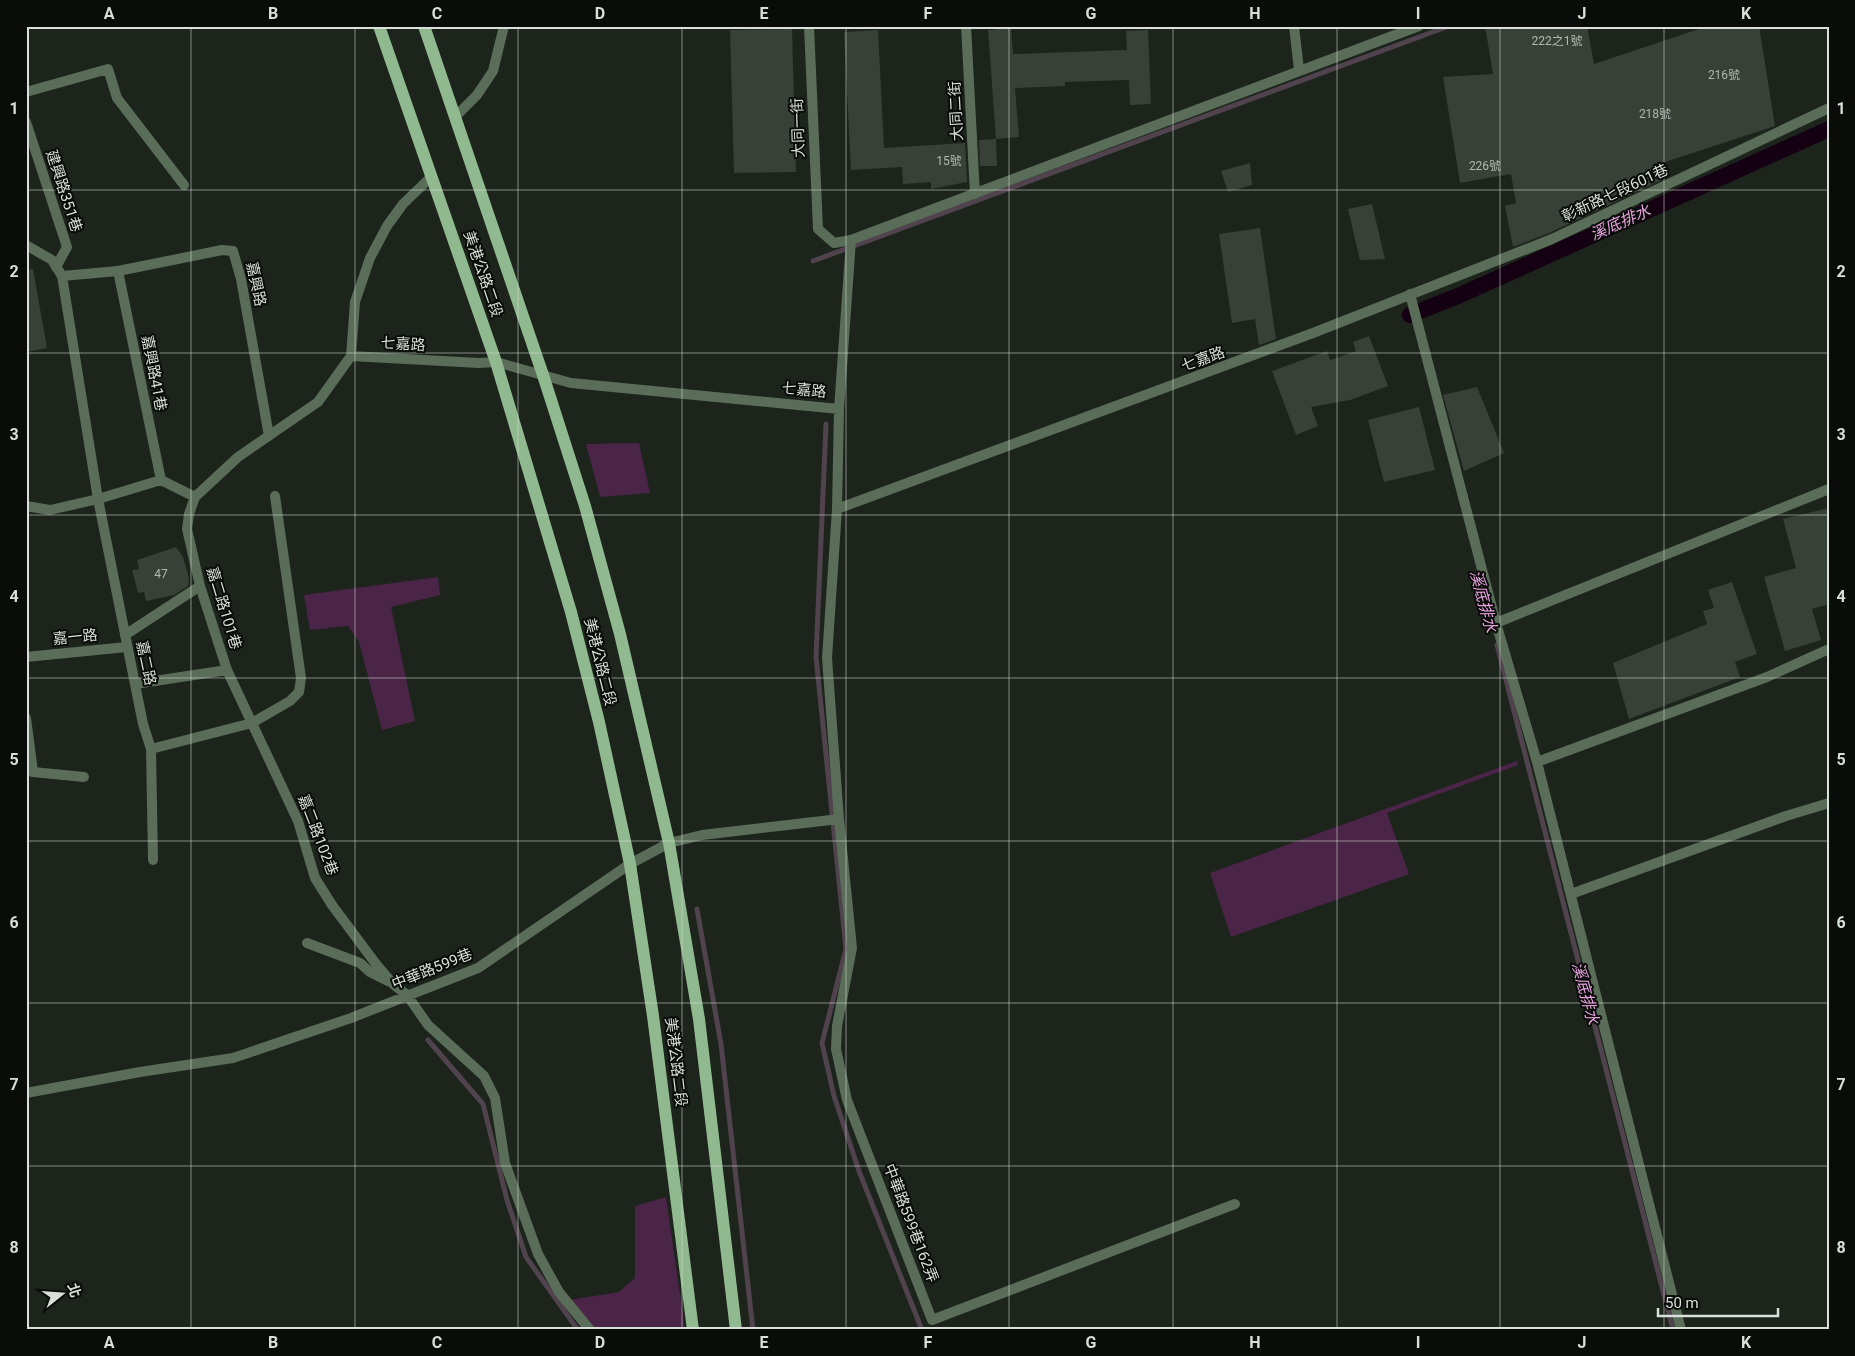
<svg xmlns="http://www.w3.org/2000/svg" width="1855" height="1356" font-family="Roboto,'Noto Sans TC',sans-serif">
	<rect width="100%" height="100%" fill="#1c241c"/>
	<!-- green -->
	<path fill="#4b2547" d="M639,443l11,50 -50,4 -14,-53z
		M438,577l2,18 -49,12 24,114 -33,9 -23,-88 -11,-16 -38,4 -6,-35z
		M1517,761l1,4 -131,48 22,61 -178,63 -21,-64z
		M666,1197l19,133h-97l-25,-29 56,-9 16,-14v-72z"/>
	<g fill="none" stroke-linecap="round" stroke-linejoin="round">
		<!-- stream -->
		<path stroke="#50434e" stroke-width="5" d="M813,261l636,-235
			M826,424l-10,233 30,292 -24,94 12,53 25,75 63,159
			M1497,645l176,685
			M697,909l24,135 32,286
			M428,1040l55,64 24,96 19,57 52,73"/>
		<!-- canal -->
		<path stroke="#150013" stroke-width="16" d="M1410,315l48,-19 371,-167"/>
	</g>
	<!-- building -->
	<path fill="#384138" d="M1485,26h102l7,38 114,-38h51l16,100 -113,37 4,15 -117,55 -36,14 -8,-41 11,-3 -5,-29 -51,9 -17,-106 50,-3z
		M1011,28l2,26 114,-4 -1,-19 22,-1 3,74 -21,1 -1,-25 -64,2v4l-50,2 4,49 -23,2 -8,-109z
		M792,29l4,143 -62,1 -4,-143z
		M878,30l6,118 81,-5 2,39 -36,7v-7l-28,2 -1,-17 -51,3 -7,-138z
		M996,139l1,27h-17l-1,-26z
		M1250,163l2,22 -24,7 -7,-21z
		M1372,204l13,55 -25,1 -12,-51z
		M1260,228l16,111 -17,6 -4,-26 -23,4 -13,-89z
		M33,269l14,79 -21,4v-82z
		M1369,336l19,50 -38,14 -39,7 7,19 -22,9 -24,-64 55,-20 3,9 26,-9 -3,-9z
		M1477,387l27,66 -40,18 -21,-76z
		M1419,407l16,63 -51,12 -16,-62z
		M1829,508v96l-17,5 9,31 -36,11 -21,-74 32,-9 -13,-49z
		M176,547l7,10 6,21 -1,8 -14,9 -28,6 -2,-9 -6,1 -6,-23 7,-1 -2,-9z
		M1732,582l25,72 -22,8 5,15 -111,42 -16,-56 94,-39 -4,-13 11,-3 -6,-18z"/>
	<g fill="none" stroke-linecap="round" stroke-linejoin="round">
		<!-- lane -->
		<path stroke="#596d59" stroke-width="10" d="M26,92l82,-23 9,29 67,87
			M455,117l22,-22 16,-24 11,-45
			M26,122l41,125 -11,20
			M851,240l-12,169 -2,100 -10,149 12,161 13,129 -15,78 -1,23 11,51 85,220 303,-116
			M118,271l43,209
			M1410,294l86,329 41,139 144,568
			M351,356l4,-54 15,-44 17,-32 16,-22 29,-28
			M26,506l24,4 48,-11 63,-19 34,17
			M837,509l476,-176 239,-94 277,-131
			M1496,623l333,-134
			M125,635l75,-49
			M135,684l92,-14
			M26,718l7,54 51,5
			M1537,762l230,-85 62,-28
			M153,860l-2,-111 101,-26
			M1571,894l215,-78 43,-13
			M307,943l53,20 10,9 18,9
			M26,1093l114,-21 93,-14 118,-40 127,-50 152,-104 39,-21 33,-8 137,-16
			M590,1330l-31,-38 -21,-38 -33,-91 -10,-65 -11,-22 -56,-51 -21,-30 -14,-11 -17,-20 -44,-59 -17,-27 -17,-57 -71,-151 -27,-84 -13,-57 2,-15 6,-17 43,-40 80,-55 33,-46 128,7 17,-1 75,21 268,26"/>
		<!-- street -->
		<path stroke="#596d59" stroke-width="10" d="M809,26l9,203 16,14 17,-3 568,-214
			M966,26l9,168
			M1294,26l5,44
			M26,245l26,15 10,16 36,223 45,225 8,25
			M62,276l56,-5 104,-21 11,1 8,28 28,157
			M26,657l101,-10
			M252,723l38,-22 9,-9 2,-14 -26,-182"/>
		<!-- primary -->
		<path stroke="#90b990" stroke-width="12" d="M379,26l117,336 75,250 28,110 31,142 23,152 40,314
			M424,26l119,349 42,131 35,128 49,209 30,176 37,311"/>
	</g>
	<!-- grid -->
	<path fill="none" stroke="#d9dfd9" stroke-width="1" stroke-opacity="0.55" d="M191,26v1304M355,26v1304M518,26v1304M682,26v1304M846,26v1304M1009,26v1304M1173,26v1304M1337,26v1304M1500,26v1304M1664,26v1304M26,190h1803M26,353h1803M26,515h1803M26,678h1803M26,841h1803M26,1003h1803M26,1166h1803"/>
	<g text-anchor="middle" stroke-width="4" stroke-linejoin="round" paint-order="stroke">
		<!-- number labels -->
		<g font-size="12" fill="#b1b8b1">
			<text x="1557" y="45">222之1號</text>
			<text x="1724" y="79">216號</text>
			<text x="1655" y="118">218號</text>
			<text x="949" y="165">15號</text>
			<text x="1485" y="170">226號</text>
			<text x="161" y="578">47</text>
		</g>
		<!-- street labels -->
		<g font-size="15" fill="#d9dfd9" stroke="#090c09">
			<text transform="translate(956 111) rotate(-93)" y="5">大同二街</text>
			<text transform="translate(798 128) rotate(-92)" y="5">大同一街</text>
			<text transform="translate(64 191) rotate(72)" y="5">建興路351巷</text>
			<text transform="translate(1615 193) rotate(-25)" y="5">彰新路七段601巷</text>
			<text transform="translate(483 274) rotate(71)" y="5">美港公路二段</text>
			<text transform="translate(256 284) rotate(78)" y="5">嘉興路</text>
			<text transform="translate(403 344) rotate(3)" y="5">七嘉路</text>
			<text transform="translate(1203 359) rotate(-20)" y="5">七嘉路</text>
			<text transform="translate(154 373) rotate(79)" y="5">嘉興路41巷</text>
			<text transform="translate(804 390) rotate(5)" y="5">七嘉路</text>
			<text transform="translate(224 608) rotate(73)" y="5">嘉二路101巷</text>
			<text transform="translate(75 637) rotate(-6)" y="5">嘉一路</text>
			<text transform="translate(600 662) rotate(76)" y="5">美港公路二段</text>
			<text transform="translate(146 663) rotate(78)" y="5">嘉二路</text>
			<text transform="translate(318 835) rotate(69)" y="5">嘉二路102巷</text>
			<text transform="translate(432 969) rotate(-22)" y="5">中華路599巷</text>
			<text transform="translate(676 1062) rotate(83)" y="5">美港公路二段</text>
			<text transform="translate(911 1223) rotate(69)" y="5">中華路599巷162弄</text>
		</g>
		<!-- water labels -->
		<g font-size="16" font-style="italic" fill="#eba4e2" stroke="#090c09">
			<text transform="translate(1620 222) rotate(-24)" y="6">溪底排水</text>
			<text transform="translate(1484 601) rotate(75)" y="6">溪底排水</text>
			<text transform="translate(1586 993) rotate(75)" y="6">溪底排水</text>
		</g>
	</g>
	<!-- border -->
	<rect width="1855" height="1356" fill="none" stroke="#090c09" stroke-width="55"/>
	<!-- north arrow -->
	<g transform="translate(62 1294) rotate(73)" stroke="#090c09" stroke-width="4" paint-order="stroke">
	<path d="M0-4L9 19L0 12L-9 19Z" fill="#d9dfd9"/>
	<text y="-8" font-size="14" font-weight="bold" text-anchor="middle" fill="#d9dfd9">北</text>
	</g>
	<!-- scale -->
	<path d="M1658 1308v8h120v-8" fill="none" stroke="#d9dfd9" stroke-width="2.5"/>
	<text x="1665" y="1308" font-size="15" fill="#d9dfd9" stroke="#090c09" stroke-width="4" paint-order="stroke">50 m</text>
	<rect x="28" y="28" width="1800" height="1300" fill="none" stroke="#d9dfd9" stroke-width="2"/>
	<g font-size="16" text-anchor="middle" font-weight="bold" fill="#d9dfd9">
		<text x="109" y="19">A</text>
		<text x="273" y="19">B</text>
		<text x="437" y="19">C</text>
		<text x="600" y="19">D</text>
		<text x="764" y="19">E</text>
		<text x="928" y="19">F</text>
		<text x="1091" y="19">G</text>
		<text x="1255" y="19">H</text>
		<text x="1418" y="19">I</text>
		<text x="1582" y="19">J</text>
		<text x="1746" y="19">K</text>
		<text x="14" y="114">1</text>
		<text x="1841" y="114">1</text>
		<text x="14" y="277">2</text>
		<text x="1841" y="277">2</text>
		<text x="14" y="440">3</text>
		<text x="1841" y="440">3</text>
		<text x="14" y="602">4</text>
		<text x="1841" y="602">4</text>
		<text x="14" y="765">5</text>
		<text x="1841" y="765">5</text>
		<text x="14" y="928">6</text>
		<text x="1841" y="928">6</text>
		<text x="14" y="1090">7</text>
		<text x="1841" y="1090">7</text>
		<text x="14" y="1253">8</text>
		<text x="1841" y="1253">8</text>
		<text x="109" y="1348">A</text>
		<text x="273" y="1348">B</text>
		<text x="437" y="1348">C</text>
		<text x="600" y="1348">D</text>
		<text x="764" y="1348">E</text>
		<text x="928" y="1348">F</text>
		<text x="1091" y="1348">G</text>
		<text x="1255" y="1348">H</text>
		<text x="1418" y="1348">I</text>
		<text x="1582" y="1348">J</text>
		<text x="1746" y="1348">K</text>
	</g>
</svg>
